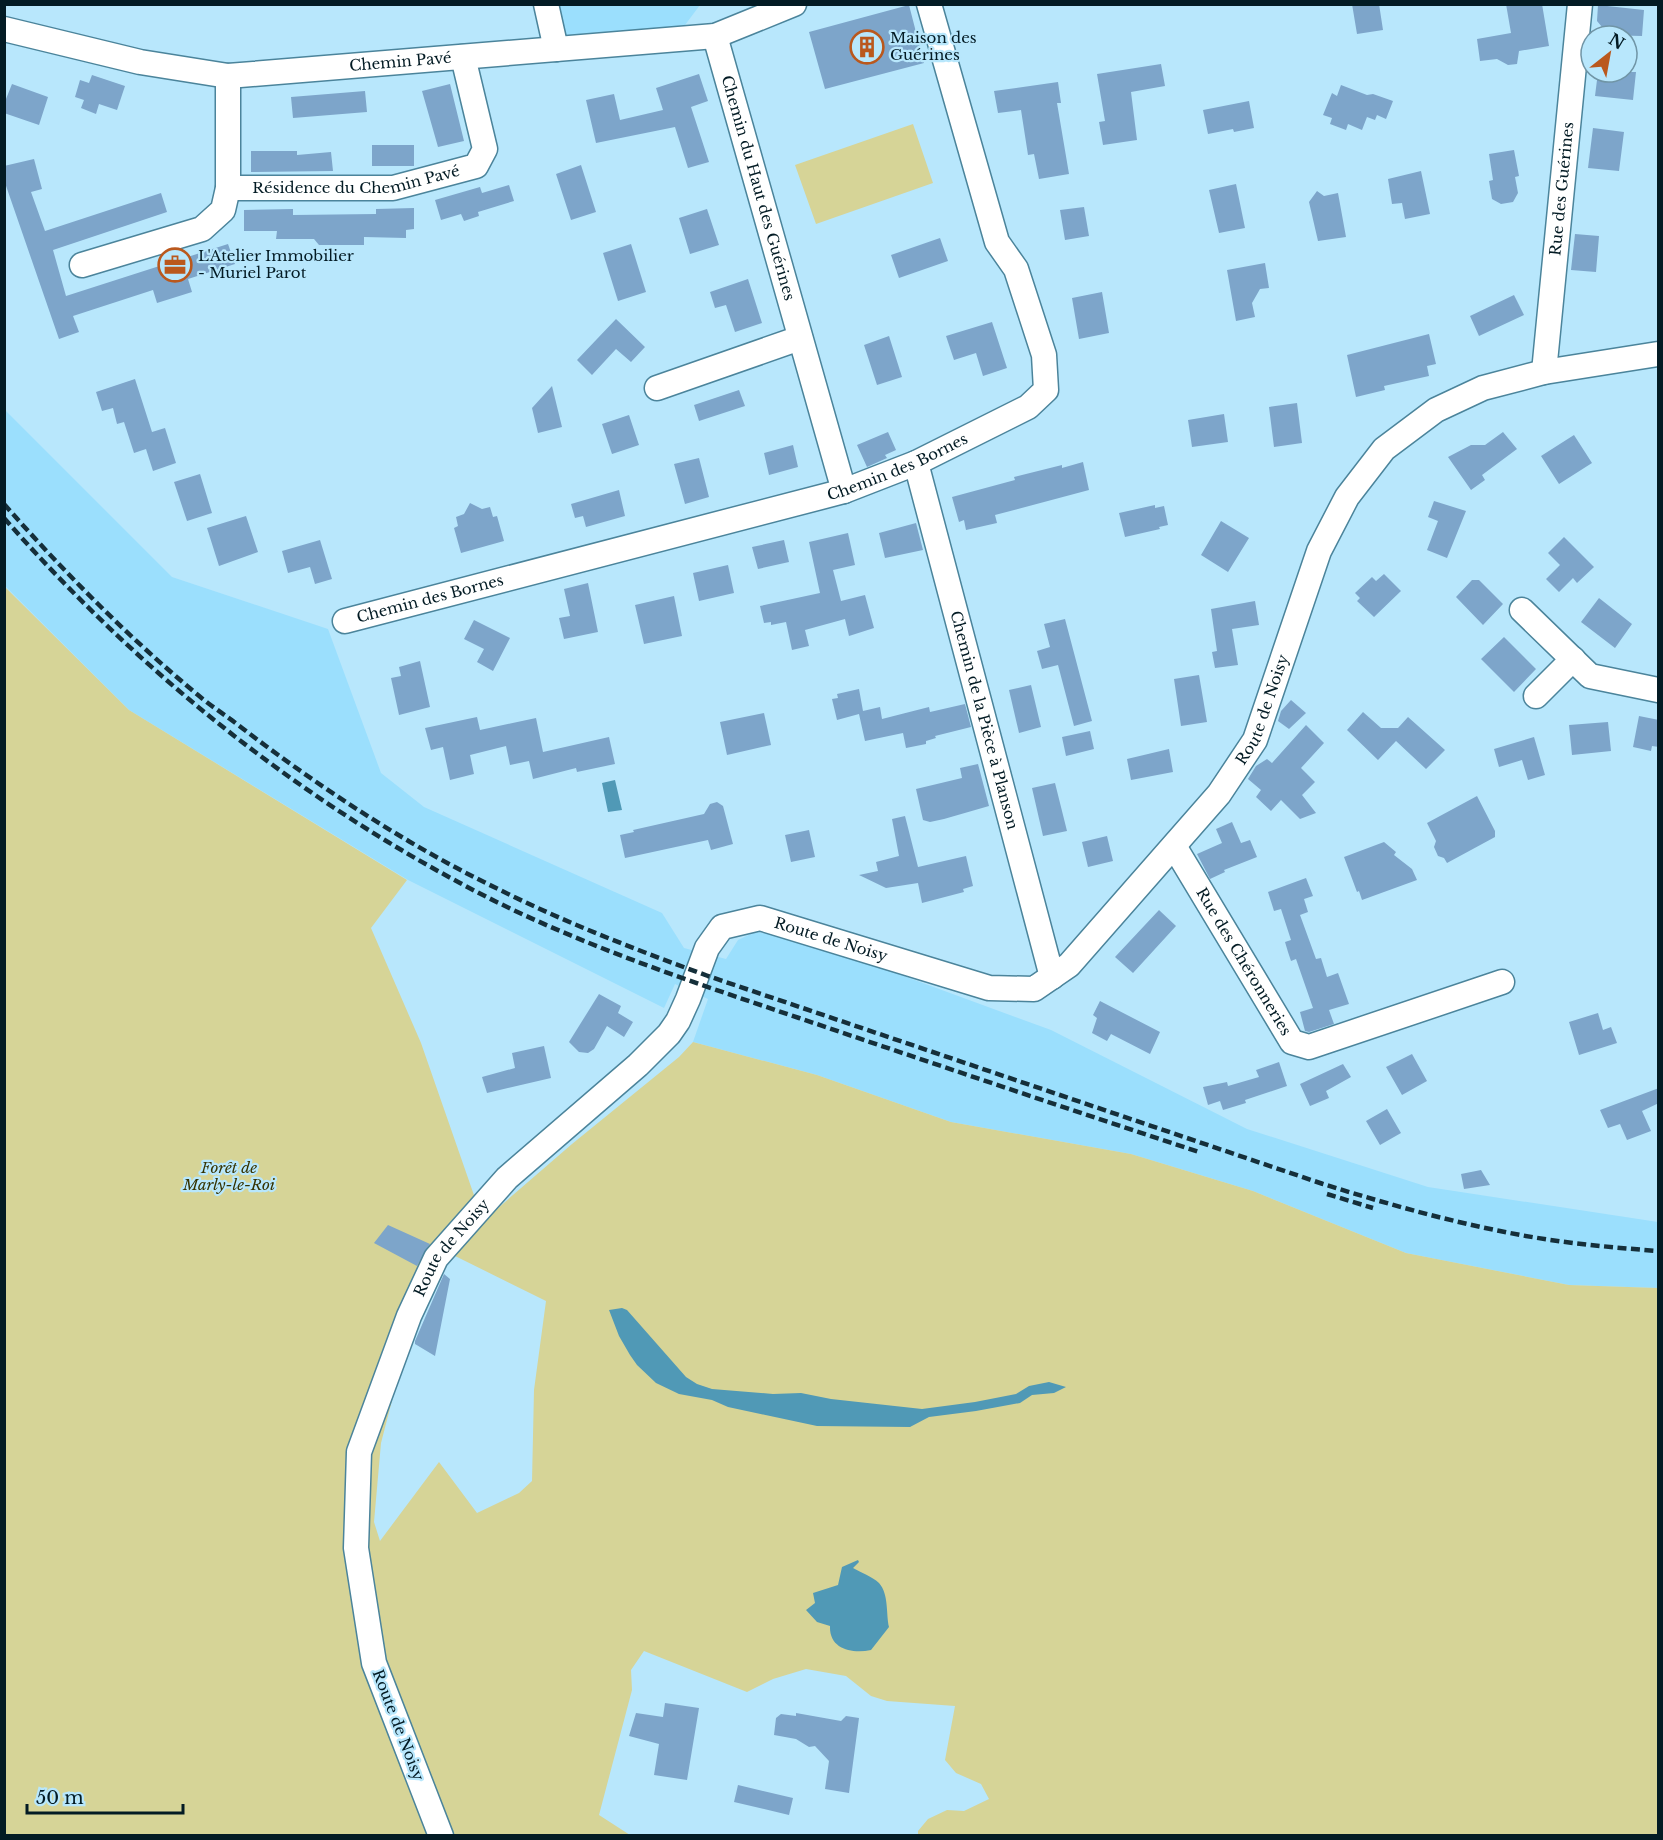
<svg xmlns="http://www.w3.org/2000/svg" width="1663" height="1840" font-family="'Libre Baskerville',serif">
	<rect width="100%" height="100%" fill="#b8e7fc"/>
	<!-- built -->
	<path fill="#9bdffd" d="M556,5h144l-18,24 -117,9z
		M4,409l168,168 156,52 53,144 43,34 238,106 22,35 42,11 12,-19 17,-8 48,7 248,91 196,99 181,58 230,35v66l-89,-3 -163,-32 -153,-62 -122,-37 -180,-32 -134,-47 -124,-33 15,-43 -33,-15 -11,24 -256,-128 -279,-170 -124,-124z"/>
	<!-- green -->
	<path fill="#d6d497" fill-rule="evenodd" d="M913,124l20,59 -117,41 -21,-59z
		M4,586l125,124 278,170 -36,48 50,115 62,178 89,-77 107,-87 14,-15 124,33 134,47 180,32 122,37 153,62 163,32 89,3v547h-740v-4l10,-12 19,-9 17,1 25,-12 -8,-15 -25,-11 -11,-13 10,-54 -68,-5 -16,-5 -25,-20 -40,-7 -33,10 -26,13 -103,-41 -13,19 1,20 -33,125 31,20h-625zM449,1253l97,48 -12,89 -2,91 -13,12 -42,20 -38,-51 -59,79 -6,-19 7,-79 36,-139z"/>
	<!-- water -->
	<path fill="#5099b6" d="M615,780l7,30 -14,2 -6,-29z
		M622,1308l5,2 59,67 11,7 15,5 61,5 28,-1 30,6 91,10 53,-7 41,-8 13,-8 20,-4 17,5 -12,6 -22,2 -12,8 -44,8 -47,6 -19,10 -93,-1 -89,-19 -16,-7 -33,-6 -23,-11 -19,-18 -7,-10 -11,-19 -10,-26z
		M858,1560l1,2 -6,6c7,4 20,9 26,15 10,11 7,31 10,44l-18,23c-19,4 -42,-1 -41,-24l-13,-4 -11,-12 9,-7 -2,-10 25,-8 4,-18z"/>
	<!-- building -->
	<path fill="#7da5ca" d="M1352,4h27l4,26 -26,4z
		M1506,4h36l7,42 -30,5 -2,13 -9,1 -11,-6 -17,2 -3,-22 34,-6z
		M909,5l15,58 -99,26 -16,-57z
		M1598,5l46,5 -2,26 -40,-1v-8l-5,-6z
		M1161,64l4,22 -34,6 6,48 -34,5 -4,-23 6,-1 -8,-47z
		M1598,72h38l-3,28 -38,-4z
		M699,74l9,27 -17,6 18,55 -21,6 -13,-41 -79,16 -10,-43 28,-6 6,26 43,-10 -7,-22z
		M92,75l33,11 -8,24 -18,-6 -3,10 -15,-6 3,-8 -9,-3 5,-17 9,3z
		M1058,82l3,21h-4l12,71 -30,5 -5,-25 -6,1 -7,-45 -23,3 -4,-22z
		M12,84l36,13 -9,28 -35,-12v-9z
		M450,84l14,57 -26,6 -16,-56z
		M1341,85l26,10 6,-1 20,7 -7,18 -9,-4 -2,5 -8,-3 -5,13 -14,-6 -2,6 -16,-6 2,-6 -9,-3 9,-22 5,3z
		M365,91l2,21 -74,6 -2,-21z
		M1249,101l5,27 -20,4 -1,-3 -25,5 -5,-24z
		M1593,128l31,4 -5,39 -31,-3z
		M372,145h42v21h-42z
		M1514,150l5,26 -4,1 3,16 -5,9 -12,2 -9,-5 -3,-18 4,-1 -4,-26z
		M251,151h46v4l34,-3 2,19 -82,1z
		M34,159l8,30 -11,3 14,39 116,-38 6,19 -114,38 13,46 162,-52 7,20 -47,15 4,13 -35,11 -4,-13 -80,26 6,16 -20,7 -55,-159v-14z
		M581,165l15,47 -25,8 -15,-46z
		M1421,171l9,43 -25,5 -3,-16 -10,1 -4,-25z
		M1236,184l9,44 -26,5 -10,-43z
		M509,185l5,16 -36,11 1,4 -15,5 -3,-7 -20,6 -6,-20 45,-13 2,6z
		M1317,191l7,5 14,-3 8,44 -28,4 -9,-39z
		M1084,207l5,29 -24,4 -5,-30z
		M414,208v21l-8,1v8l-42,-1v8h-45l-5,-6h-38l1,-8h-33v-21l49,-1v6l83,-1v-5z
		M707,209l12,36 -29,9 -11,-36z
		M1575,234l24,2 -3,36 -25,-2z
		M940,238l8,23 -49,17 -8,-23z
		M631,244l15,48 -28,9 -15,-48z
		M1265,263l4,25 -9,1 -8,14 3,14 -19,4 -9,-51z
		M748,279l14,44 -27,9 -9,-27 -11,3 -5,-16z
		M1102,292l7,41 -30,6 -7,-41z
		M1514,295l10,20 -45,21 -9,-20z
		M616,319l29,28 -14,15 -15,-13 -24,26 -15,-15z
		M992,322l15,46 -24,8 -7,-23 -22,7 -8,-24z
		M1429,334l7,30 -9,2 2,10 -45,10 1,4 -29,7 -9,-42z
		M889,336l13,41 -25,8 -13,-40z
		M135,379l17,53 13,-4 11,35 -23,8 -7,-22 -12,4 -10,-31 -7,2 -4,-16 -11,3 -6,-19z
		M552,386l10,41 -24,6 -6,-25z
		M739,390l6,16 -46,15 -5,-16z
		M1297,403l5,40 -28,4 -5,-40z
		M1224,414l4,28 -36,5 -4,-27z
		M629,415l10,30 -27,9 -10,-30z
		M888,432l8,18 -11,5 2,3 -20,9 -10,-22z
		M1503,432l14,17 -35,26 3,5 -14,10 -23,-33 23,-12h14z
		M1574,435l18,28 -33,21 -18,-28z
		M793,445l5,22 -29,8 -5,-22z
		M699,458l10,39 -24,7 -11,-40z
		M1083,462l6,28 -94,25 2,8 -31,7 -2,-10 -5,2 -7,-25 63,-17 -1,-3 48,-12v3z
		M200,474l12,39 -25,8 -13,-39z
		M619,490l6,26 -39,11 -3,-11 -8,2 -4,-14z
		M1434,501l32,10 -19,47 -20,-8 11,-29 -10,-4z
		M470,503l12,6 8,-2 3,10 4,-1 7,25 -43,12 -7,-25 4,-2 -2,-9 8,-3z
		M1155,505v3l9,-2 4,19 -9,2 1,2 -35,8 -6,-24z
		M246,516l12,36 -39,14 -12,-38z
		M1221,521l28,17 -21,34 -27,-17z
		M916,523l7,27 -38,8 -6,-25z
		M848,533l7,32 -22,5 8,31 24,-6 9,33 -25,8 -4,-17 -40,11 4,16 -17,4 -6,-28 -15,3v-3l-7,1 -4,-17 60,-13 -11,-51z
		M1564,537l30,30 -17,16 -4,-5 -14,14 -13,-13 14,-14 -12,-12z
		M320,540l12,39 -17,5 -5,-17 -22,6 -6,-22z
		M784,540l5,22 -31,7 -6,-22z
		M728,565l6,28 -35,8 -6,-28z
		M1384,574l17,17 -27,26 -17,-16 3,-3 -5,-5 17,-16 4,4z
		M1472,580h7l24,24 -20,21 -27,-28z
		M588,583l10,49 -34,7 -5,-21 11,-2 -6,-27z
		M674,596l8,40 -38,8 -9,-39z
		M1599,598l33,26 -17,24 -34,-26z
		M1255,601l4,24 -27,4 6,36 -23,3 -3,-16 5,-1 -6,-42z
		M1065,619l27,102 -18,5 -16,-61 -16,4 -5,-18 13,-4 -6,-23z
		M474,620l36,18 -17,33 -16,-9 7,-13 -20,-10z
		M1504,637l32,32 -22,23 -33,-33z
		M420,661l10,46 -31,8 -8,-37 10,-2 -2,-9z
		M1199,675l8,47 -26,4 -7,-47z
		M1031,685l10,42 -22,6 -10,-43z
		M859,689l4,22 17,-4 2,12 47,-12 1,5 35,-8 6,23 -36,9 1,2 -10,3v3l-20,4 -3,-15 -38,8 -6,-27 -22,6 -5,-21 6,-1 -1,-4z
		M1291,700l15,13 -17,16 -11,-8 3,-10z
		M1363,712l18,16h17l10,-11 37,33 -19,19 -30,-28 -18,19 -31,-30z
		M764,713l7,32 -44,10 -7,-33z
		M1639,716l20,4v27l-7,-1 -1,5 -18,-4z
		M477,717l3,13 56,-12 7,34 66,-15 6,27 -38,8 -1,-4 -43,11 -4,-18 -19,4 -4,-19 -36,9 4,19 -24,6 -7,-33 -12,3 -6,-22z
		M1608,722l3,29 -39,4 -3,-30z
		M1306,725l18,18 -23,25 14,14 -13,13 14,18 -16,6 -19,-19 -10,11 -15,-14 5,-7 -13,-11 8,-13 11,-7 5,4z
		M1090,731l4,18 -28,7 -4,-19z
		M1534,737l11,38 -17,5 -6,-20 -23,7 -5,-18z
		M1169,749l4,23 -42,8 -4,-21z
		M978,764l11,42 -45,13 -14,3 -7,-2 -7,-31 46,-11 -2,-10z
		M1055,783l12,48 -24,5 -11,-48z
		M1477,796l18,35v6l-48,26 -3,-5 -6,-2 -4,-9 2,-6 -9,-18z
		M717,802l6,4 10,38 -22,6 -3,-10 -83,18 -5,-23 14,-3 -1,-2 71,-16 6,-10z
		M905,816l13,51 48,-11 7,30 -10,3 1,3 -42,11 -4,-20 -32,5 -27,-13 19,-4 -2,-9 23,-6 -7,-37z
		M1232,822l9,21 9,-3 7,17 -33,13 1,2 -15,7 -13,-25 25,-11 -6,-14z
		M809,830l6,27 -24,5 -6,-27z
		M1107,836l6,25 -25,6 -6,-25z
		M1384,842l12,10 -2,3 18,14 5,11 -55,20 -3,-9 -2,1 -13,-35z
		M1306,878l7,18 -9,3 4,13 -8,3 16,44 5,-1 6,19 11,-4 11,31 -20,6 5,14 -25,8 -4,-1 -5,-19 13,-4 -17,-49 -5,2 -3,-9 -3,-10 6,-2 -10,-31 -7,2 -6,-19z
		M1159,910l17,16 -43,47 -18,-16z
		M599,994l22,12 -3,7 15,9 -9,15 -17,-11 -13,23 -6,4 -9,-1 -10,-10z
		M1100,1001l60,31 -10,22 -39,-20 -4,7 -15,-8 5,-15 -4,-3z
		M1598,1013l5,17 8,-3 6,16 -38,12 -10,-33z
		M544,1046l7,32 -64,15 -5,-16 33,-9 -3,-15z
		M1412,1054l15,27 -25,14 -16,-28z
		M1279,1062l8,24 -42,14 1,3 -23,7 -3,-9 -12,4 -5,-18 24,-5 1,4 31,-9 -3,-7z
		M1343,1064l8,13 -25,14 3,7 -19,8 -10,-22z
		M1659,1088v15l-17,8 9,20 -24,9 -7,-16 -12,4 -8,-18z
		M1387,1109l14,24 -21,12 -14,-24z
		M1481,1170l9,15 -26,4 -3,-15z
		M388,1225l42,19 -13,22 -43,-23z
		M444,1274l6,5 -15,77 -20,-12v-3z
		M665,1703l34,5 -12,72 -33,-5 5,-31 -30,-8 7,-23 27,4z
		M796,1713l45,8 5,-5 13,2 -10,75 -24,-4 4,-28 -14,-15 -6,1 -13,-8 -22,-4 2,-17 5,-4 15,2z
		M738,1785l55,13 -4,17 -55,-13z"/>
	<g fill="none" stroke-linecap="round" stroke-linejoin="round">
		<!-- minor casing -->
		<g stroke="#4b849b" stroke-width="27">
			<g id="minor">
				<path d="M546,4l10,45"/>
				<path id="s1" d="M4,29l136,33 88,14 487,-40 79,-32"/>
				<path id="s2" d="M715,36l129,455"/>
				<path id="s3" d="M228,188h165l83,-22 9,-17 -22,-92"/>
				<path d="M82,265l120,-36 21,-19 5,-22v-112"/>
				<path id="s4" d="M1544,372l36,-368"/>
				<path d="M657,388l143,-50"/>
				<path id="s5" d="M916,463l136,514"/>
				<path d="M1522,610l68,66 68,14"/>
				<path id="s6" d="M345,621l499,-130 72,-28 112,-56 18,-17 -2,-35 -28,-86 -19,-27 -68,-238"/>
				<path d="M1536,696l37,-37"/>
				<path id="s7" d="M1174,846l118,196 17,5 193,-65"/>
				<path id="s8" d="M441,1836l-67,-173 -18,-115 3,-96 50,-136 27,-58 71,-80 131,-113 31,-31 9,-13 10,-22 19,-51 15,-21 38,-9 229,70 45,1 35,-24 150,-171 36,-54 64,-189 28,-54 37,-48 52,-39 47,-22 61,-16 114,-18"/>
			</g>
		</g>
		<!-- minor -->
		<use href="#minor" stroke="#fff" stroke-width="24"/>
		<!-- rail -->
		<path stroke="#152f3a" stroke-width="4.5" stroke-dasharray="9 4.5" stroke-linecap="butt" d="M4,504c60,68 124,133 194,191 14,12 29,21 44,33 80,61 165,117 256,161 68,34 139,61 210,87l615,208c58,18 117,35 177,47 52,11 105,16 158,20
			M4,518c129,147 282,272 456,365 107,58 224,96 339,135 133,45 266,90 400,134
			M1327,1194l46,14"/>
	</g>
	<!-- icons -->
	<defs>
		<g id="building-ring" transform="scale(1.725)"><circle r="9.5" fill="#b8e7fc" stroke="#ba581d" stroke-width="1.5"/><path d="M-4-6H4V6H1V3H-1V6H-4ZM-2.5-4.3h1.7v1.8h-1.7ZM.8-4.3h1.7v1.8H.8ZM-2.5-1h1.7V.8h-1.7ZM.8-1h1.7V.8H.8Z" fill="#ba581d"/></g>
		<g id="office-ring" transform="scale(1.725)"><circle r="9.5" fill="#b8e7fc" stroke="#ba581d" stroke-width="1.5"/><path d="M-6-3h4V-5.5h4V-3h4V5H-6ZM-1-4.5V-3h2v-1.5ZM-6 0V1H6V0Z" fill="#ba581d"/></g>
	</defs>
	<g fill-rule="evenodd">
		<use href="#building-ring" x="867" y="47"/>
		<use href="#office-ring" x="175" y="265"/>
	</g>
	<g text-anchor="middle" stroke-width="4.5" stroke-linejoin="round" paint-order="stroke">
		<!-- poi labels -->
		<g font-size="15" fill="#031b24" stroke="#b8e7fc" text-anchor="start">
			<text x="890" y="43">Maison des<tspan x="890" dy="17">Guérines</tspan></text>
			<text x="198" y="261">L'Atelier Immobilier<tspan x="198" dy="17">- Muriel Parot</tspan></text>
		</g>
		<!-- street labels -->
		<g font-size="15" fill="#031b24" stroke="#b8e7fc">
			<text dy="5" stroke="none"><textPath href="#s1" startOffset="402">Chemin Pavé</textPath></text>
			<text dy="5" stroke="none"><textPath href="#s3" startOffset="129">Résidence du Chemin Pavé</textPath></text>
			<text dy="5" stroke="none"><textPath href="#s2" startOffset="158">Chemin du Haut des Guérines</textPath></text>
			<text dy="5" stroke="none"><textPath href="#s4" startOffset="184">Rue des Guérines</textPath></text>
			<text dy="5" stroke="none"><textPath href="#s6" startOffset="574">Chemin des Bornes</textPath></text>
			<text dy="5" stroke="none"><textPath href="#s6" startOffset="88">Chemin des Bornes</textPath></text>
			<text dy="5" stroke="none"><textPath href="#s8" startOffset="1740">Route de Noisy</textPath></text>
			<text dy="5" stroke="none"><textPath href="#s5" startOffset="266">Chemin de la Pièce à Planson</textPath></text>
			<text dy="5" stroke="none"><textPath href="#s8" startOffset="1164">Route de Noisy</textPath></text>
			<text dy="5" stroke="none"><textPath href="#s7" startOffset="135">Rue des Chéronneries</textPath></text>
			<text dy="5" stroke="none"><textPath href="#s8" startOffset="624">Route de Noisy</textPath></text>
			<text transform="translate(398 1725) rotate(69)" y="5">Route de Noisy</text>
		</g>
		<!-- park labels -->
		<g font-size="15" font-style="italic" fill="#363300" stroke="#b8e7fc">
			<text x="229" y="1173">Forêt de<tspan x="229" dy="17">Marly-le-Roi</tspan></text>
		</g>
	</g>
	<!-- border -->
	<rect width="1663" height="1840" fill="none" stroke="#031b24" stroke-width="12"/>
	<!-- north arrow -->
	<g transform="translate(1609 54) rotate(31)"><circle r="28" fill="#b8e7fc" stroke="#7095a6" stroke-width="1.5"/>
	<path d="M0-4.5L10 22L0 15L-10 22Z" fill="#ba581d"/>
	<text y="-9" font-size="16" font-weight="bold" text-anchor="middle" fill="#031b24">N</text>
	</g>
	<!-- scale -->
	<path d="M27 1804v9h156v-9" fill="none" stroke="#031b24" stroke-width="3"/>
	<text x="36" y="1804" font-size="18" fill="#031b24" stroke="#b8e7fc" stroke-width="4.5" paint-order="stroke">50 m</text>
</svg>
